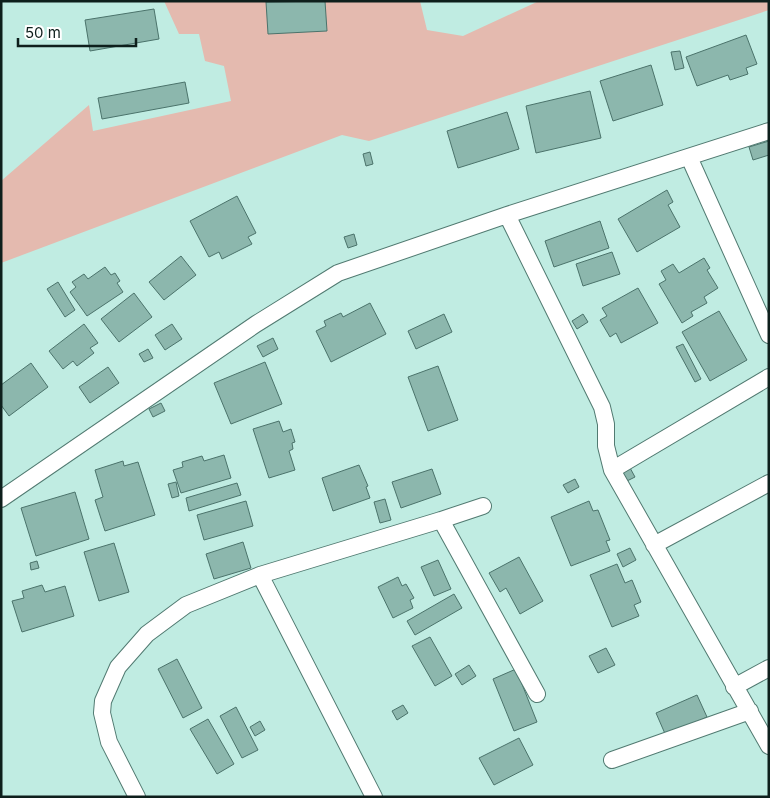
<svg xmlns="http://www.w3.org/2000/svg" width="770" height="798" font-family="Inter,sans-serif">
	<rect width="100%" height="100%" fill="#c0ece2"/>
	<!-- green -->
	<path fill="#e4baaf" d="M164,1h256l7,29 36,6 76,-35h230v9l-400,131 -27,-6 -341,128v-82l88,-76 4,26 138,-30 -7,-35 -19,-5 -6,-27h-20z"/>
	<!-- building -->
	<path fill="#8cb7ad" stroke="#4b736b" d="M325,1l2,30 -59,3 -2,-32z
		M154,9l5,30 -69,12 -5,-31z
		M746,35l11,29 -11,4 2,6 -18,6 -2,-5 -31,11 -11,-29z
		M680,51l4,17 -9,2 -4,-18z
		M651,65l12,40 -50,16 -13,-40z
		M185,82l4,21 -87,16 -4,-21z
		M590,91l11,47 -65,15 -10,-47z
		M507,112l12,37 -61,19 -11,-37z
		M769,141v14l-16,5 -4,-13z
		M370,152l3,12 -7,2 -3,-12z
		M667,190l6,12 -5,3 12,22 -43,25 -19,-33z
		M237,196l19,37 -8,4 4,7 -30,15 -3,-7 -10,5 -19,-36z
		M600,221l9,27 -55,19 -9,-26z
		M354,234l3,11 -9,3 -4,-11z
		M612,252l8,22 -37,12 -7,-22z
		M181,256l15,19 -32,25 -15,-18z
		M704,258l6,10 -3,2 11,18 -14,9 3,6 -16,9 2,4 -11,7 -23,-39 7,-4 -5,-9 12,-7 6,9z
		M105,267l6,8 4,-2 5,8 -3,2 6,9 -36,24 -17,-24 6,-5 -4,-5 12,-8 4,5z
		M58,282l17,28 -10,7 -18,-28z
		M638,288l20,35 -37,20 -5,-10 -6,4 -10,-17 7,-4 -5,-8z
		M134,293l18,24 -33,25 -18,-23z
		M370,303l16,31 -55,28 -15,-31 10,-5 -2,-5 17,-8 2,4z
		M719,311l28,49 -37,21 -28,-49z
		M444,314l8,18 -36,17 -8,-18z
		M583,314l5,8 -11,7 -5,-8z
		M84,324l14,19 -8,5 4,5 -17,13 -4,-5 -10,8 -14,-18z
		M172,324l10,15 -17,11 -10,-15z
		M273,338l5,11 -15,8 -6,-11z
		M683,344l18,35 -6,3 -19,-35z
		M148,349l5,9 -9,4 -5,-8z
		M265,362l17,42 -51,20 -17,-41z
		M31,363l17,24 -39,29 -8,-11v-20z
		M438,366l20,54 -30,11 -20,-54z
		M108,367l11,16 -29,20 -11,-16z
		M161,403l4,8 -12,6 -4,-8z
		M279,421l4,11 8,-3 4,13 -3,1 1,6 -4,2 6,19 -26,8 -16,-49z
		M224,455l7,23 -50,15 -8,-23 10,-3 -1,-5 20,-6 2,5z
		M123,461l1,5 14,-4 17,53 -50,16 -10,-31 8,-3 -8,-27z
		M359,465l9,21 -2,1 4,11 -37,13 -11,-33z
		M629,466l6,11 -8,4 -6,-10z
		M432,469l9,25 -40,14 -9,-26z
		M575,479l4,8 -11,6 -5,-8z
		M176,482l3,14 -7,2 -4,-14z
		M237,483l4,12 -52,16 -3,-13z
		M75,492l14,47 -53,17 -15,-48z
		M385,499l6,21 -11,3 -6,-21z
		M246,501l7,25 -49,14 -7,-25z
		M589,501l4,10 5,-1 12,30 -4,1 4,10 -39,15 -20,-49z
		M243,542l8,26 -37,11 -8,-25z
		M114,543l15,49 -30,9 -15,-49z
		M630,548l6,12 -13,7 -6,-13z
		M519,557l24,44 -23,13 -14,-26 -6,4 -11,-19z
		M438,560l13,29 -17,7 -13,-29z
		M37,561l2,7 -8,2 -1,-7z
		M617,564l8,19 7,-3 9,22 -7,3 5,11 -27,11 -22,-52z
		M398,577l4,9 4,-2 8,14 -4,2 3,8 -20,10 -15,-31z
		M42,585l3,7 20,-6 9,30 -52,16 -10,-31 12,-3 -2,-7z
		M454,594l8,14 -47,27 -8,-14z
		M430,637l22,39 -17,10 -23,-40z
		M606,648l9,17 -17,8 -9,-17z
		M177,659l25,49 -19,10 -25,-49z
		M469,665l7,11 -14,9 -7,-11z
		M516,669l21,53 -23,9 -21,-52z
		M697,695l10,22 -41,19 -10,-23z
		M403,705l5,8 -11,7 -5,-9z
		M236,707l22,43 -16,8 -22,-42z
		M208,719l26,45 -17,10 -27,-45z
		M260,721l5,9 -10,6 -5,-9z
		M519,738l14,27 -39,20 -15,-27z"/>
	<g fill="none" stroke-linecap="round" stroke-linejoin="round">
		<!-- street casing -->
		<g stroke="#517a71" stroke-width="18">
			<path id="street" d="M689,157l80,178
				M507,215l95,192 4,17v22l6,24 157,276
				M612,470l157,-93
				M1,499l255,-175 82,-51 169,-58 262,-84
				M441,520l96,174
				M654,545l115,-62
				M260,575l114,222
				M734,687l35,-19
				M612,760l138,-49
				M137,797l-28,-55 -7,-29 1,-12 15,-34 29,-33 39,-29 74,-30 181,-55 42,-14"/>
		</g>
		<!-- street -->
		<use href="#street" stroke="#fff" stroke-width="16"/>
	</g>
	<!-- border -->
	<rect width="770" height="798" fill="none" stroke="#0e1f1c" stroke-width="5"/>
	<!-- scale -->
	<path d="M18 38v8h118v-8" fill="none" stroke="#0e1f1c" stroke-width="2.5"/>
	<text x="25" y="38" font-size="15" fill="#0e1f1c" stroke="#ffffff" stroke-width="4" paint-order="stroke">50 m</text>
</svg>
